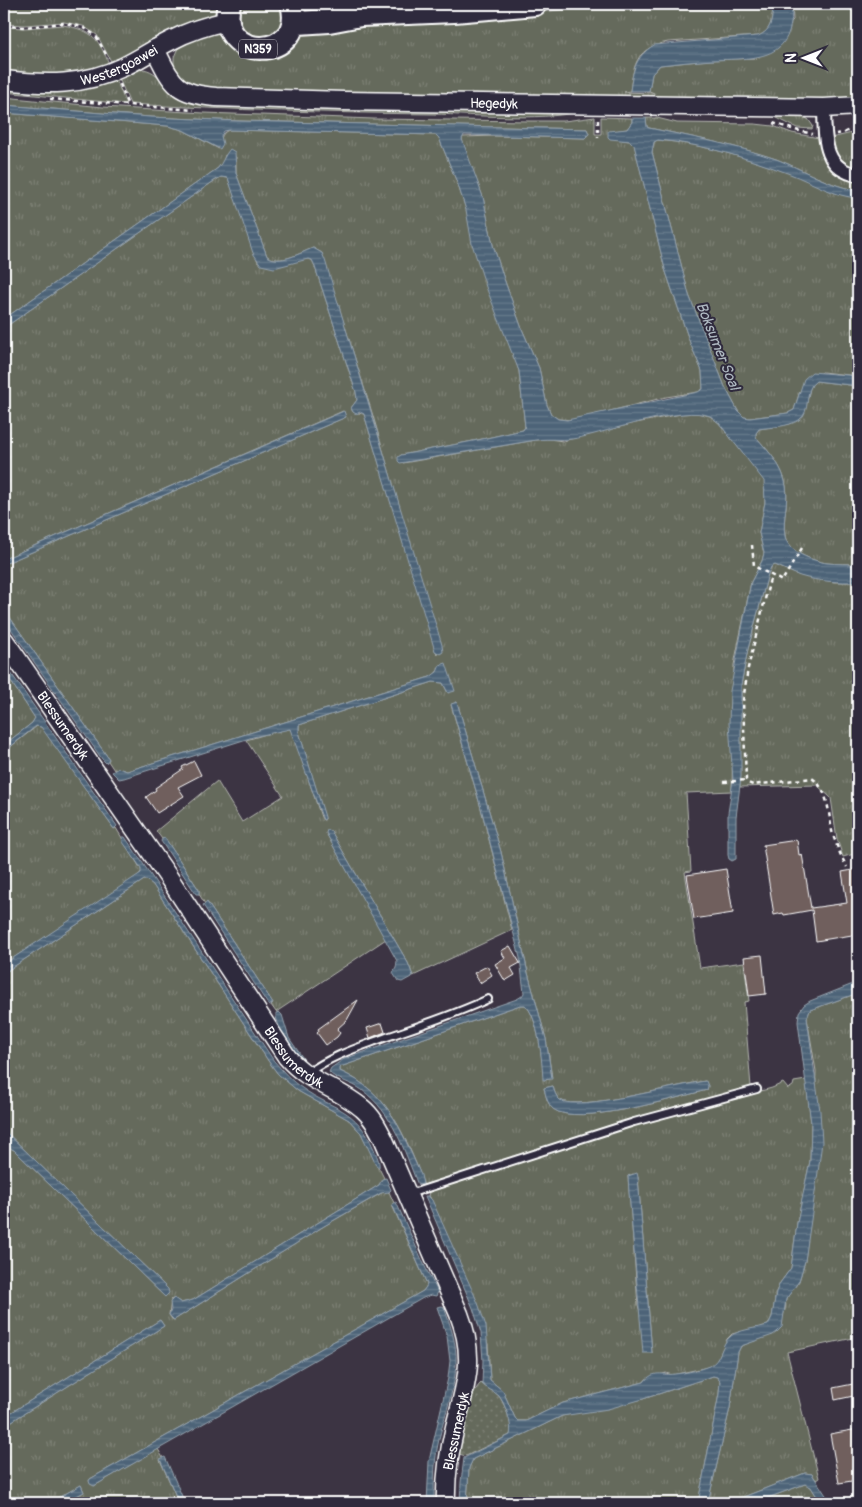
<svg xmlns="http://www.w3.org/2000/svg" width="862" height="1507" font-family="Pangolin,sans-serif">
	<defs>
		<pattern id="grass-tufts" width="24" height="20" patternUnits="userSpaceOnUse" patternTransform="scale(1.25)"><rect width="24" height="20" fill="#656a5c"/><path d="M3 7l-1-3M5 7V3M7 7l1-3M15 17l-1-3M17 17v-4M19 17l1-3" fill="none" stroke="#7c8074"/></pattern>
		<pattern id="park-dots" width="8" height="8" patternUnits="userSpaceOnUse" patternTransform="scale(1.25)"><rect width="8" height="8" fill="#656a5c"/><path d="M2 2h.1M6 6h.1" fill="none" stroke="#7c8074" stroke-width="1.8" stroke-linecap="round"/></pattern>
		<pattern id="water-rules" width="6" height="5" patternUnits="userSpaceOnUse" patternTransform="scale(1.25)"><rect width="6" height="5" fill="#4d6478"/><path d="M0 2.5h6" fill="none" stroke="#687b8c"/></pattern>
	</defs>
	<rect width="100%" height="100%" fill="#3c3443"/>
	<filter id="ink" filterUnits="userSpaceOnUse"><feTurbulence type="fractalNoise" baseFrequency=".02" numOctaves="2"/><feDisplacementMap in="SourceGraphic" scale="10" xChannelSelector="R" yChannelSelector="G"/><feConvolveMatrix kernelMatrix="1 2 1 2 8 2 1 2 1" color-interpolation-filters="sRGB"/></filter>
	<g filter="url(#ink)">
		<!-- grass -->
		<path fill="url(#grass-tufts)" stroke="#b2b4ae" fill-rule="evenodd" d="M4,4h218l-7,12 -102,49 -16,-30 -14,-9 -19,-4 -39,3 -21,-1z
			M241,4h40c8,18 -2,25 -16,34l-18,-4 -8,-9z
			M605,4h168c-1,14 0,26 -15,32l-90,6c-31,6 -34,20 -38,49l-6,1 30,1 -5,-2 3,-17 8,-9 49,-5 48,-2 36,-38 -1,-16h66v94l-58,2 -449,-5 -150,-7 -16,-7 -11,-16v-8l3,-7 9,-8 29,-10 6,2 12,10 73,-15 236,-17z
			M63,25c31,6 35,13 47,41l-41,10 -65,-2v-47l21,1z
			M137,69c21,-2 28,19 44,29l399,14c-44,9 -102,3 -147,2 -101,-1 -202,-4 -303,-10l-12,-28z
			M115,77l11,27 -122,-12v-6z
			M4,97l99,10 101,6 170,6 156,2h34l31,-4v17h6v-17l31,1v4l-5,7 -13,2 8,9 8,1 4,3 31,125 25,74 12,28 1,18 -5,3 -32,5 -92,23 -16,-1 -7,-5 -4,-9 -8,-37 -17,-39 -19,-53 -10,-31 -10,-48 -21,-55v-5l33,-1 90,2 4,-4 -2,-5 -348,-8 -89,-4 -146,-12z
			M4,113l164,13 15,4 36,19c2,-8 1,-16 10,-19l207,5 3,3 19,47 61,186 6,56 -2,3 -50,11 -72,14 2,8 133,-23 13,-1 14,2 73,-18 45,-9 16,-1 13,3 9,7 46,58v21l-6,31 5,20 -2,8 -11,21 -17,83 -2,126 -46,2 5,78 -6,1 15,96 44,-6 5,39 -5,1 7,85 -117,31 -208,67 -3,-1c-3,-13 -9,-25 -14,-37 -16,-35 -32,-59 -69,-76v-4l180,-62h5c14,12 17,57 19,75l8,-2 -6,-39 -18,-66 -27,-121 -44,-150 -6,3 30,103 31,122 -99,46 -5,-13 -77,-132 -5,2 60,106 -110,73 -5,-7 2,-2 -66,-101 -2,2 -6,-10v-4l-34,-52 -3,1 -6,-8 61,-50 25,41 41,-26 -37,-56 41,-12 5,2 29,87 2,3 2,-1 -26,-87v-7l134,-43 10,1 5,10 -9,-24 -5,6 -4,2 -303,94 -9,-2 -4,1 -6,-9 1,-2 -105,-150v-45l342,-147 -3,-6 -339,148v-231l210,-147 7,-4 7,1 30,84 50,-3 4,1 2,4 42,128 1,8 -6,8 2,4 11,2 73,240 -36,-142 -28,-96 -51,-163 -9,-5c-13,5 -33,17 -46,8l-31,-83v-16l-11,-2 -2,7 -5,6 -214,151zM705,1081l3,5 -1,4c-29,7 -131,37 -154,19 -6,-6 -7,-13 -9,-21l9,-2c1,5 3,11 7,14 18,12 120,-16 145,-19z
			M769,114h23l16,5 5,7 -1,3 -15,-1z
			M646,118h11l20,5 78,1 18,2 19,7 27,5c4,21 15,40 39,41v11c-25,-2 -58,-22 -82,-31 -42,-14 -84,-22 -127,-31l-2,-1z
			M858,129v43l-22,-12 -5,-22 21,-5z
			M657,140c48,4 93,19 138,35 20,8 39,19 61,23l-4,60h6v118l-36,-4 -22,19 -6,19 -6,3 -39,5 -5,-1 -6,-6 -13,-24 -36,-92 -37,-143 2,-10z
			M816,381l42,5v178c-10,0 -21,0 -31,-1 -14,-2 -40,-11 -42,-28 -3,-16 4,-33 1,-49 -3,-20 -17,-34 -30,-49v-4l3,-4 31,-5 15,-13 5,-23 3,-5z
			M775,565l23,10 36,7h24v271l-15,4 -6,-18 -6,-41 -14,-13 -77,2 1,-102 7,-36 20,-75 3,-7z
			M4,671l31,47 -3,5 -28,22z
			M37,726l4,1 5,5 68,97 2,-1 26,43 -6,7 -132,86v-212z
			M144,880h3l6,5 116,177 9,12 20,17 51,29 12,13 23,45 -5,7 -186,115 -12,3 -7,-5 -3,2 -2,15 3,4 2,1 150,-94 61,-35 4,1 5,11 -2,2 35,79 -1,3 -3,4 -333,188 -1,2 5,5 64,-37 5,9 -3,2 19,43h-116l21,-11 -3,-7 -32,18h-45v-77l160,-100 -4,-6 -156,97v-270h4l6,3 151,147 3,-8 -164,-159v-157z
			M858,993v344l-71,15 32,126 -3,2 -4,-6 -7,-1 -77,30h-18l-1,-5 21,-90 8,-56 3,-6 36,-14 8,-22 1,-11 13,-18 6,-20 5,-44 6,-146 -9,-53 3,-8z
			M806,1080l5,43 -1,38 -13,62 -6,45 -11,15 -4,9 -4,25 -4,8 -36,9 -5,5 -11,24 -8,4 -36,8 -6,-2 -20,6 -2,3 -81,21 -37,18h-8l-3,-3 -12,-27 -13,-11 -2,-36 -58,-147 -2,-1 1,-4 17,-7 188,-60 138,-37 11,-5 5,6 5,-3 1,-4zM633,1174l5,3 14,176 -14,-48 -10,-129z
			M713,1376l4,1 3,4 -1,13 -21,109h-231l2,-35 4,-9 89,-43 81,-17z
			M805,1484l6,3 10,16h-67z"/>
		<!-- park -->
		<path fill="url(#park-dots)" stroke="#b2b4ae" d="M481,1383c4,5 12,7 17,12 6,6 13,27 14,35l-2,5 -44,21 -7,-2c3,-20 7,-57 22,-71z"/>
		<!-- water -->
		<path fill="url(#water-rules)" stroke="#94a2ae" d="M773,4h19c2,57 -33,54 -78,56 -18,1 -36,3 -54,5l-8,9 -3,17h-19c3,-21 5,-34 24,-46l104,-9c15,-6 14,-18 15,-32z
			M4,105l146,12 89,4 348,8 2,5 -4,4 -121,-3 -2,4 21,58 10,48 10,31 19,53 17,39 8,37 4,9 7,5 9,1 131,-28 5,-3 -1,-18 -12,-28 -25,-74 -31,-124 -4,-4 -20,-2 -2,-2v-6l19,-2 5,-7v-4h14l1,9 2,1c43,9 86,17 127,31 24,9 57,29 82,31v8c-23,-1 -46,-16 -68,-24 -43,-16 -87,-30 -132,-34l-4,2 -2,10 37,143 36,92 13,24 6,6 6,1 38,-5 6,-3 10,-31 8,-7 46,4v10l-42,-5c-13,8 -4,31 -17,39 -11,7 -28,7 -40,9l-3,4v4c13,15 27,29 30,49 3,16 -4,33 -1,50 2,16 28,25 42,27 10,1 21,1 31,1v18c-19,0 -39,0 -58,-6 -8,-3 -17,-8 -25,-11l-4,2 -3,7 -20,75 -7,36v92l-5,40v42l-4,2 -3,-2 -1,-4v-42l5,-33 -4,-57 1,-32 21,-109 11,-21 2,-8 -5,-20 6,-31 -1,-21 -45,-58c-3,-2 -6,-6 -9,-7 -26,-11 -103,16 -132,22 -14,3 -28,0 -42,2l-136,23 -2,-2v-4l3,-2 72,-14 50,-11 2,-3 -6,-56 -33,-84 -14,-43 -6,-34 -8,-25 -19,-47 -3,-3 -207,-5 -5,1 -3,5 2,8 -3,5 -37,-19 -15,-4 -164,-13z
			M230,149l5,3 1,21 31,83c13,9 33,-3 46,-8l9,5 3,7 117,385 1,7 -3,2 -5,-3 -71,-237 -4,-2 -4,2 -3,-2 -2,-4 6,-8 -1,-8 -42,-128 -2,-4 -4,-1 -34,9 -13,-3 -8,-12 -25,-75 -7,-1 -7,4 -210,147v-9l214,-151c5,-6 7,-14 12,-19z
			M344,411l2,6 -342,147v-5z
			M4,609l105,150 -3,4 -4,-4 -98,-140z
			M4,663l113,163 -3,3 -73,-102 -5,-1 -32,26v-7l28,-22 3,-5 -31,-47z
			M446,663l9,28 -7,2 -5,-10 -10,-1 -134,43v7l26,85v2l-2,1 -33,-91 -37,8 -129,41 -5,1 -7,-7 6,-4 9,3 303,-94 7,-5 3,-7z
			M457,702l44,150 27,121 18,66 6,40 -9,1c-1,-18 -4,-63 -18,-75h-5l-180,62v4c50,23 60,58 81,104l2,9 -5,1c-14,-35 -25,-72 -56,-95 -9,-7 -28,-11 -33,-18l2,-4 13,-9 173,-60 5,-3 2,-3 -4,-35 -39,-150 -30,-104z
			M327,830l4,1 77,132 5,13 -11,6 -4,-1 -5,-8 3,-5 1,-7 -71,-128z
			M122,837h3l13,19 136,205c9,10 17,20 28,27 32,23 53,18 72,61 2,6 6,12 5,18h-2l-16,-34 -12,-13 -51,-29 -20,-17 -9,-12 -116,-177 -6,-5h-3l-140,93v-9l137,-91v-5l-18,-26z
			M165,838l34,52v4h-3l-35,-53 1,-2z
			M207,902l66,101 -4,3 -66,-101z
			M858,982v11l-48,17 -3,8 13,93 2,31 -3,23 -14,96 -6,20 -13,18 -4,28 -5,5 -4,3 -32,11 -3,6 -8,56 -21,90 1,5h-12l21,-109 1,-13 -3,-4 -4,-1 -70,23 -35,10 -46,7 -89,43 -4,9 -2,35h-7l1,-21 3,-24 46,-23c3,-9 -5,-32 -11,-39 -5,-5 -12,-7 -17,-12l1,-23 -2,-28 -8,-25 -48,-112h3l4,4 46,103 8,23 4,54 13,11 12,27 3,3h8l37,-18 81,-21c10,-13 19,-6 31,-8 11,-1 24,-4 34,-8 13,-5 11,-22 22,-30 6,-6 27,-8 37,-11l4,-8 4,-25 4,-9 11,-15 6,-45 13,-62 1,-38 -13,-101 1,-10 5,-7 6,-4z
			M279,1012l3,3 7,23 18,26h-4l-21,-28 -6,-19v-4z
			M706,1081l2,5 -1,4c-29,7 -131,37 -154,19 -6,-6 -7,-13 -9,-21l9,-2c1,5 3,11 7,14 18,12 120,-16 146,-19z
			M4,1130l164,159 1,4 -4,4 -151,-147 -6,-3h-4z
			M637,1173l1,4 14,176h-9l-14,-160 -1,-17z
			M386,1178l5,12 -2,2 -8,1 -57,33 -150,94 -5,-5 2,-5 -1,-8 4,-4 7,5 12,-3 186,-115 3,-6z
			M396,1202l31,69 11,21 -2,4 -5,-1 -8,3 -329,188 -4,-2 -1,-3 1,-2 333,-188 3,-4 1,-3 -35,-80z
			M442,1306l2,1c6,18 13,36 12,56 -1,29 -14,57 -19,86 -3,18 -3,36 -3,54h-7l2,-42 19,-83 2,-17 -3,-25 -10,-29z
			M160,1320l4,6 -160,100v-9z
			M165,1457l20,46h-6l-19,-44z
			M805,1473l7,1 19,29h-10l-10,-16 -6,-3 -51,19h-26z
			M81,1485l3,7 -21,11h-14z"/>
		<!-- building -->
		<path fill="#705e5d" stroke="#fff" d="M194,761l7,14 -23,12 6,9 -27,17 -11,-16 10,-7 -1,-2 28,-19 -1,-2z
			M797,840l2,15 3,-1 9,54 36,-5 -5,-31 16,-3v65l-42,7 -4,-31 -28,5 -1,-2 -9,2 -11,-70z
			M726,869l7,44 -39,6 -7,-44z
			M510,946l10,17 -9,5 4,7 -10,6 -10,-17 10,-6 -4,-7z
			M762,955l4,39 -17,2 -5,-39z
			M487,966l5,9 -12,8 -6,-10z
			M358,1000l-11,20 -10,9 3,4 -3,4 -11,8 -9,-12 2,-2 -1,-2z
			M382,1023l3,9 -15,6 -3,-10z
			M858,1383v12l-23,5 -2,-12z
			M858,1429v51l-19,3 -9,-49z"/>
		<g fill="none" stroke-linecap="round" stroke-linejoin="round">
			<!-- lane casing -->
			<g stroke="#fff" stroke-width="10">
				<path id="lane" d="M308,1073c23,-17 49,-25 76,-35 35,-12 70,-23 104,-39
					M409,1194l225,-72 123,-33"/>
			</g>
			<!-- street casing -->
			<g stroke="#fff" stroke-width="16">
				<path id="street" d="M824,108c1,28 -2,61 34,67"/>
			</g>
			<!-- secondary casing -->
			<g stroke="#fff" stroke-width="21">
				<g id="secondary">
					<path id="s1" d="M155,49c17,34 20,45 61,48l127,4 481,7 34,-2"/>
					<path id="s2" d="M4,80c42,5 79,6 119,-13 17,-8 31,-18 47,-26 19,-10 37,-16 58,-20"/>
					<path id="s3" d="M4,640l163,235 120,182c22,26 50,30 75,51 10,8 16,20 22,32l75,174c17,44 7,69 -4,113 -6,25 -10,50 -9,76"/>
				</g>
			</g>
			<!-- highway casing -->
			<g stroke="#fff" stroke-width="26">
				<path id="highway" d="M229,4c-14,60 79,57 63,0
					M292,27l6,-4 31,-2 32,-6 93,-4 81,-7"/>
			</g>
			<!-- path -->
			<path stroke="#fff" stroke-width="2.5" stroke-dasharray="4 4" stroke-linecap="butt" d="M4,26l21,1 39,-4 19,4 13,9 12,22
				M120,84l8,22
				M50,99l144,11
				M598,120v18
				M773,123l22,7 18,4
				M836,134l7,-1 15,-7
				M752,545l2,21 17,9
				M802,548l-20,33 -11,-6 -23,93 -5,33 3,79 2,3 5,2 59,-7c18,13 16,38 21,57 4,11 8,22 14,32
				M724,782l22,-2"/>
			<!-- lane -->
			<use href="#lane" stroke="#2f2a3d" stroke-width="6"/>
			<!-- street -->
			<use href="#street" stroke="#2f2a3d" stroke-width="12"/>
			<!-- secondary -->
			<use href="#secondary" stroke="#2f2a3d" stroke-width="18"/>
			<!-- highway -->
			<use href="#highway" stroke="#2f2a3d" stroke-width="22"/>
		</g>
	</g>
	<g text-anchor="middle" stroke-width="4" stroke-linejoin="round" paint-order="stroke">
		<!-- shield labels -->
		<rect fill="#2f2a3d" stroke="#c1bfc5" stroke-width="1" x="239" y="39.5" width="38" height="19" rx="4"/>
		<g font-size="12" font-weight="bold" fill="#fff">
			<text x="258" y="53">N359</text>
		</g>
		<!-- street labels -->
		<g font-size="14" fill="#fff" stroke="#2f2a3d">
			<text dy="5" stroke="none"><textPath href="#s2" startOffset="118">Westergoawei</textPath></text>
			<text dy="5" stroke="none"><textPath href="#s1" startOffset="362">Hegedyk</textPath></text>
			<text dy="5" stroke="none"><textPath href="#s3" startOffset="104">Blessumerdyk</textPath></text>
			<text dy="5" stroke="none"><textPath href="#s3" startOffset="509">Blessumerdyk</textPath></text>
			<text transform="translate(456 1431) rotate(-78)" y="5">Blessumerdyk</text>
		</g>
		<!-- water labels -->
		<g font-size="15" font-style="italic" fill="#afb9c2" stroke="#2f2a3d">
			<text transform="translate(718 346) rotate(68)" y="5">Boksumer Soal</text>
		</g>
	</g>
	<!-- margin -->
	<rect width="862" height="1507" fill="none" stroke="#2f2a3d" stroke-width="20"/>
	<rect x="10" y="10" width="842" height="1487" fill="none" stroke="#fff" stroke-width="2" filter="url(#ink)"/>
	<!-- north arrow -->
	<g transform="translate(804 58) rotate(270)" stroke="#2f2a3d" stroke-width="4" paint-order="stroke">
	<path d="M0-4L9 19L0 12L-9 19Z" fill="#ffffff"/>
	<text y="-8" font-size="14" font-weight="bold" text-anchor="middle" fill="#ffffff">N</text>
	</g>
</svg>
